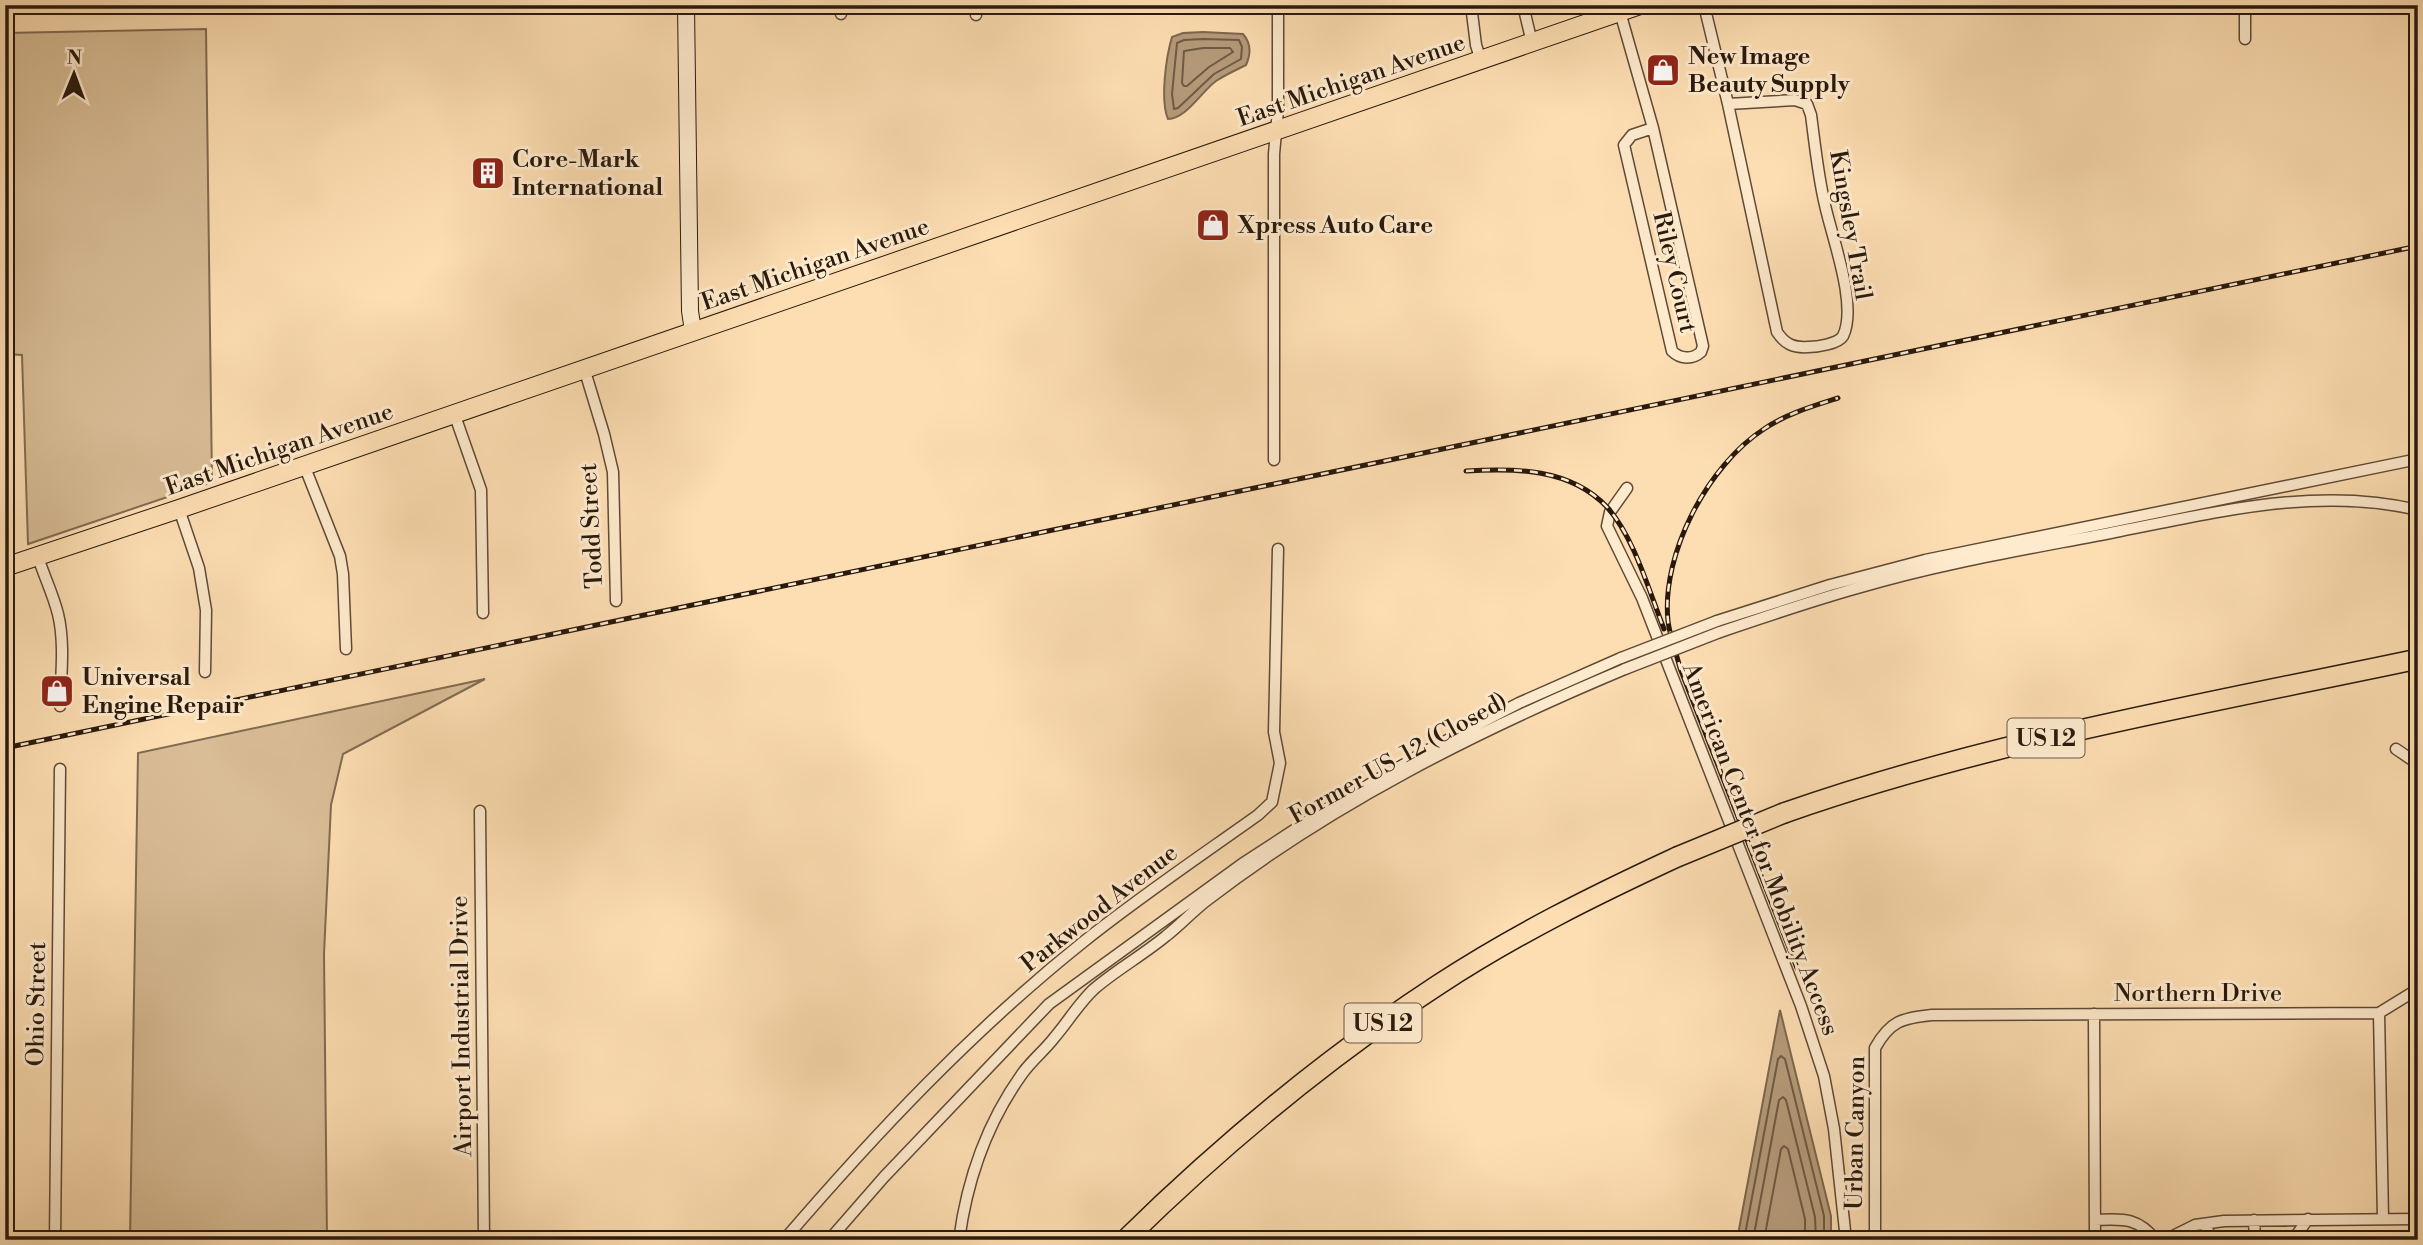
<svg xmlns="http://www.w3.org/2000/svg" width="2423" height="1245" font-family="'Libre Bodoni',serif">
	<rect width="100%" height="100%" fill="#fddeb2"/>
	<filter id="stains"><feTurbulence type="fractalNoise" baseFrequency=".00286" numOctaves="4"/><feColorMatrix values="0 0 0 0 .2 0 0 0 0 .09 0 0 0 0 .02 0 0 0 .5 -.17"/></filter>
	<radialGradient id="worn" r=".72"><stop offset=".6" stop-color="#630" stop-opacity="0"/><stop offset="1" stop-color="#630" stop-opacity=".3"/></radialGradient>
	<!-- green -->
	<path fill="#d9bd96" stroke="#816b52" stroke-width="2" d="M206,29l6,453 -184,62 -6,-189 -17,-1v-321z
		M485,679l-142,75 -12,51 -7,149 3,286h-197l8,-487z"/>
	<!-- water -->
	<path fill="#b59b7a" stroke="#7d674e" stroke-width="2" d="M1203,32l40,2c8,9 8,20 3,31 -10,5 -21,10 -30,16 -15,11 -30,38 -48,38 -8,-18 -2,-62 4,-82l11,-4z
		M1780,1010l51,206v24h-94z"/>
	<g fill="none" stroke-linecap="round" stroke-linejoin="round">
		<!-- shore -->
		<path stroke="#6f5a44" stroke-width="2" d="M1203,39l36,1 3,7 -1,12 -27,15 -36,34 -4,1 -2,-15 5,-51 7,-3z
			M1203,48h27l3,4 -24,15 -22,19h-3l-2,-3 2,-32z
			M1744,1240l34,-181 3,-3 4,3 39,157v24
			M1753,1240l26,-140 4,-3 3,3 29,117 1,23
			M1764,1240l17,-91 3,-3 4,3 17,70v21"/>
		<!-- street casing -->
		<g stroke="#5e4a36" stroke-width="13">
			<path id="street" d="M841,5v9
				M1471,5l5,40 5,16
				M1523,5l9,38
				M1704,5l24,99
				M2245,5v34
				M1620,12l33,116 50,218 -2,6c-9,8 -21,7 -29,-1l-48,-206 8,-10 21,-7
				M976,15v-10
				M1795,100l12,4 4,11c4,30 7,61 14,90 7,33 33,100 18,131 -5,8 -26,11 -35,11 -15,1 -23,-3 -31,-15l-49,-228z
				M584,368l20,66 9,38 3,129
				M454,413l27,77 2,123
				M1274,460v-306l4,-44v-105
				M304,465l36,91 3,18 3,75
				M1627,488l-17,24 -3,14 35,72 159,408 23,70 10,53 12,111
				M179,509l20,59 7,42 -1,62
				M38,557c6,19 15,37 20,57 7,29 3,61 2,92
				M1717,621l113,-36 95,-25 493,-101
				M1720,632c47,-16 94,-32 141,-45 85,-25 173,-39 259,-56 98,-19 198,-45 298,-21
				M2396,749l22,15
				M480,811l4,429
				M2379,1013l4,206
				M2094,1014l1,226
				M2096,1220c28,-1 41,-3 60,20
				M2254,1220l1,20
				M2205,1224l7,16
				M55,1240l5,-471
				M784,1240c91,-106 188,-209 298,-297 56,-45 117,-86 176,-128l14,-13 8,-39 -6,-31 4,-183
				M829,1240l55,-63 165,-173 193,-140 75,-49 111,-65 91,-47 102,-45
				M959,1240c8,-60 28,-117 63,-166 9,-13 22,-23 32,-36 13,-15 25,-35 40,-49 22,-19 49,-34 72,-53 14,-11 26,-24 40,-35 127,-98 271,-170 419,-232
				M1875,1240v-192c15,-27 27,-30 57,-33l447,-2 39,-24
				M2165,1240l30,-15 29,-4 194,-2
				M2293,1240l15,-21"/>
		</g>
		<!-- secondary casing -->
		<g stroke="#29190d" stroke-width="18">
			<path id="secondary" d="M686,5l4,306 3,20"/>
		</g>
		<!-- primary casing -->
		<g stroke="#29190d" stroke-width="20">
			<path id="primary" d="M5,567l174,-58 1461,-504"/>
		</g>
		<!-- highway casing -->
		<g stroke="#29190d" stroke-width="22">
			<path id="highway" d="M1784,813c205,-72 421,-109 634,-154
				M1125,1240c97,-95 200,-181 313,-255 76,-50 157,-90 239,-128"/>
		</g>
		<!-- street -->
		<use href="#street" stroke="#feeacd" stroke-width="10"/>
		<!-- secondary -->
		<use href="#secondary" stroke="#feeacd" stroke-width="16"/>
		<!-- primary -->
		<use href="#primary" stroke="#fddeb2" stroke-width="18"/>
		<!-- highway -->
		<use href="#highway" stroke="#fddeb2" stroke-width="19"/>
		<!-- rail casing -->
		<g stroke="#29190d" stroke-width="5">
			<path id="rail" d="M1466,471c49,-3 104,-3 141,36 27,30 42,84 57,122
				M5,748l2413,-502
				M1797,968l-117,-300c-4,-16 -10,-31 -12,-47 -7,-67 40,-156 96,-192 22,-15 49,-23 74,-31"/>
		</g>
		<!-- rail -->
		<use href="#rail" stroke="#feeacd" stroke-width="2.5" stroke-dasharray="8" stroke-linecap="butt"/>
		<!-- street-bridge casing -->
		<g stroke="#5e4a36" stroke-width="13" stroke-linecap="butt">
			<path id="street-bridge" d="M1621,658l96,-37
				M1625,669l95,-37"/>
		</g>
		<!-- highway-bridge casing -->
		<g stroke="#29190d" stroke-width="22" stroke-linecap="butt">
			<path id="highway-bridge" d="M1677,857l107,-44"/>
		</g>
		<!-- street-bridge -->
		<use href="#street-bridge" stroke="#feeacd" stroke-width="10"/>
		<!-- highway-bridge -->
		<use href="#highway-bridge" stroke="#fddeb2" stroke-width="19"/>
	</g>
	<!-- icons -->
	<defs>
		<g id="shop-square" transform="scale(1.75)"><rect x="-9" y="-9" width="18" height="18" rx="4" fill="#8f2418" stroke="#feeacd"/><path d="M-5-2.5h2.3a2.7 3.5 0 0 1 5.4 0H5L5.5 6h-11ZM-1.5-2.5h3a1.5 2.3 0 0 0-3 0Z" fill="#fff"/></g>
		<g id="building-square" transform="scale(1.75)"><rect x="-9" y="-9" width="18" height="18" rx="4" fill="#8f2418" stroke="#feeacd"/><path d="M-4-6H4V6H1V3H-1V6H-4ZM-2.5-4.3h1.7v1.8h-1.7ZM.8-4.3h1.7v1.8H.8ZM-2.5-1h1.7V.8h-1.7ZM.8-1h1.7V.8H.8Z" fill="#fff"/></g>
	</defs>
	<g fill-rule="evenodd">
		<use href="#shop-square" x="1663" y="70"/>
		<use href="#building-square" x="488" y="173"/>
		<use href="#shop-square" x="1213" y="225"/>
		<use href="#shop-square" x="57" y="691"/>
	</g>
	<g text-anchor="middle" stroke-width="6" stroke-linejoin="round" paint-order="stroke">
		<!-- shield labels -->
		<g fill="#feeacd" stroke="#695847" stroke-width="2">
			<rect x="2007.5" y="718.5" width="77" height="39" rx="5"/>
			<rect x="1344.5" y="1003.5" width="77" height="39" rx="5"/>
		</g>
		<g font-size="23" font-weight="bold" fill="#29190d">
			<text x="2046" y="746">US 12</text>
			<text x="1383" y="1031">US 12</text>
		</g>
		<!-- poi labels -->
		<g font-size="24" font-weight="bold" fill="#29190d" stroke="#feeacd" text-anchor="start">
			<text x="1688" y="64">New Image<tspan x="1688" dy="28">Beauty Supply</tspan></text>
			<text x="512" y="167">Core-Mark<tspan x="512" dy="28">International</tspan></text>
			<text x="1238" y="233">Xpress Auto Care</text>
			<text x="82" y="685">Universal<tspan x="82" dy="28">Engine Repair</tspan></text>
		</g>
		<!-- street labels -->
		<g font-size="24" fill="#29190d" stroke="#feeacd">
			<text transform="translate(1351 80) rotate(-19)" y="8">East Michigan Avenue</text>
			<text transform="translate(1851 225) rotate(80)" y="8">Kingsley Trail</text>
			<text transform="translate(815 264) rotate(-19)" y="8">East Michigan Avenue</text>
			<text transform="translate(1675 272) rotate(77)" y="8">Riley Court</text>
			<text transform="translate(279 449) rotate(-19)" y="8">East Michigan Avenue</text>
			<text transform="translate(591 526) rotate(-93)" y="8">Todd Street</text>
			<text transform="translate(1398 758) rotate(-29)" y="8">Former US-12 (Closed)</text>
			<text transform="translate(1761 849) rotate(69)" y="8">American Center for Mobility Access</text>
			<text transform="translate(1099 908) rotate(-38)" y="8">Parkwood Avenue</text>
			<text x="2198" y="1001">Northern Drive</text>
			<text transform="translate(36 1004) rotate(-89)" y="8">Ohio Street</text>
			<text transform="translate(461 1026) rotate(-91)" y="8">Airport Industrial Drive</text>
			<text transform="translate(1855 1133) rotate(-89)" y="8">Urban Canyon</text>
		</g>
	</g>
	<!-- margin -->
	<rect width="2423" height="1245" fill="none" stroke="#fddeb2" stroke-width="28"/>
	<rect x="7" y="7" width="2409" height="1231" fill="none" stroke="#29190d" stroke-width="3.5"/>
	<rect x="14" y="14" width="2395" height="1217" fill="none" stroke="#29190d" stroke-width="2"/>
	<!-- north arrow -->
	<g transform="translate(74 74) rotate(1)" stroke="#feeacd" stroke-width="5" paint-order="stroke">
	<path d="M0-5L12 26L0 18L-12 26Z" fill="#29190d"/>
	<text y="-10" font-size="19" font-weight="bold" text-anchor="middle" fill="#29190d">N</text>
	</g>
	<rect width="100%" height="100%" filter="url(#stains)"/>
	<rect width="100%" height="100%" fill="url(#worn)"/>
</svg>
